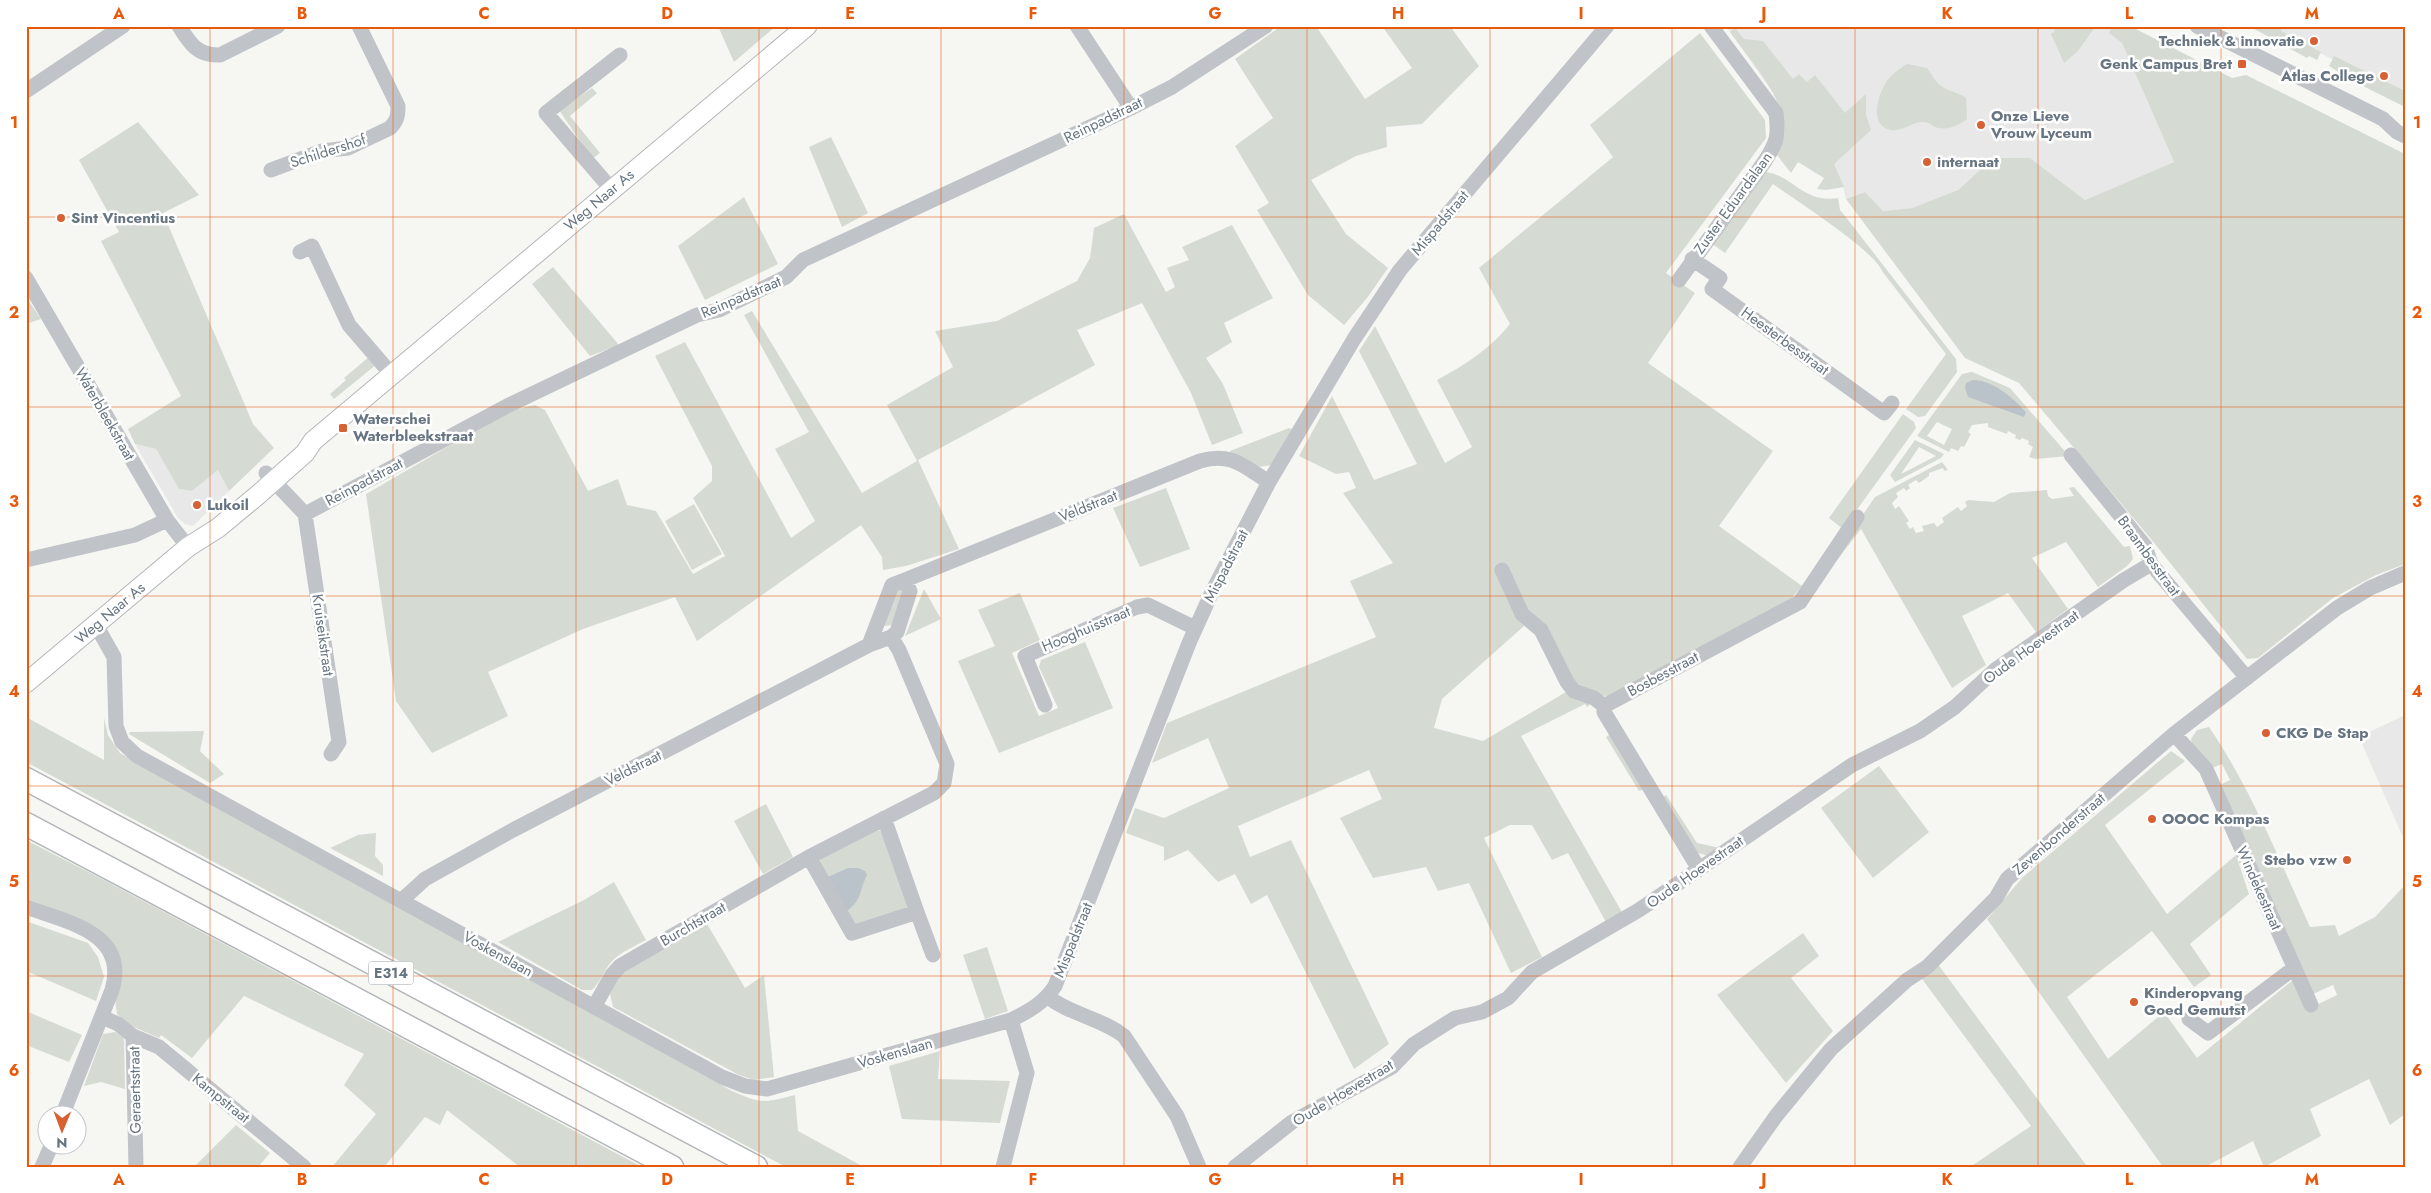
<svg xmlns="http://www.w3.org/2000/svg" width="2431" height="1193" font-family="Jost,sans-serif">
	<rect width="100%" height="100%" fill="#f6f6f3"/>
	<!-- built -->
	<path fill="#e7e8e7" d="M1726,26h342l10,25 18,-25h17l-3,7 12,10 52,119 -89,38 -55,-42h-37l-35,32 -46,18 -29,3 -18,-19 -19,7 -3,-13 -65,-86z
		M2279,26h126v73l-125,-68z
		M135,444l21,5 23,40 13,2 26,-21 11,21 -36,35 -8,-2 -7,-6z
		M2405,715v127l-46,-105z"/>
	<!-- green -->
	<path fill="#d5dbd3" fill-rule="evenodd" d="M718,26h58l-42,36z
		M1281,26h35l49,73 47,-31 -30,-42h68l29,40 -57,58 -36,3 1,20 -31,9 -45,24 35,54 42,34 -21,30 -23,27 -36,-30 -51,-85 12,-7 -34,-57 38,-28 -38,-59z
		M2052,26h44l-18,25 -14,12 -13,-29 4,-3z
		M2113,26h17l102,52 14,-3 159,79v410l-29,11 -43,23 -75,60 -11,1 -96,-120 -132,-156 -54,-25 -119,-159 19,-7 18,19 29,-3 46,-18 35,-32h37l55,42 89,-38 -52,-119 -13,-10z
		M2249,26h30l3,2 -1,3 40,21 -4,8 -8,-4 -2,2z
		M1735,28l9,11 19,2 30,38 6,-5 8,8 8,-7 30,38 21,-19v21l5,15 -37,34 10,23 -18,3 -9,-1 7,-11 -26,-16 -7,11 -15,-19c2,-5 7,-12 8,-17 6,-34 -36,-79 -54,-105z
		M1700,33l65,87 1,18 -100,135 29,20 -47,70 125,88 -54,75 83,60 -12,14 -178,95 -8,1 -28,-8 -52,-75 -26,-45 26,58 -82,73 -8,29 49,13 83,-49 26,11 -5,4 -2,-3 -64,32 102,178 -17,8 -38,-69 -16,7 -20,-35h-22l-26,13 58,119 -31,16 -42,-90 -31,8 -12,-24 -53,11 -33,-60 42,-19 -13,-29 -131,56 12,31 41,-17 98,204 -35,25 -87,-174 -16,9 -16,-30 -17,8 -30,-32 -24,11v-14l-38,-14 9,-25 29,10 65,-30 -21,-50 -56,25 15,-40 209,-86 -26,-56 43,-18 -50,-70 13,-5 -7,-16 -13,2 -37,-18 33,-60 42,84 43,-16 -58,-113 16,-25 70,137 27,-16 -35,-67c28,-15 53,-31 73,-56l-31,-56 134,-111 -23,-32z
		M2334,56l71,35v16l-68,-34v-2l-8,-5z
		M1907,64l20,4c5,6 8,15 16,19 7,5 15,5 23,11l1,21c-10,7 -20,12 -32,8 -3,-2 -7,-5 -11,-5 -11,-1 -22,10 -33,8 -23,-5 -13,-36 -4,-49 6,-8 12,-12 20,-17z
		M592,88l5,5 -27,23 30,37 -8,6 -33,-49z
		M138,122l61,73 -36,18 90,211 21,24 -45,43 -11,-21 -26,21 -13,-2 -23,-40 -21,-5 -7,-15 53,-33 -80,-155 18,-9 -40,-72z
		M831,137l37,76 -26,14 -33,-80z
		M1766,172c30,5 36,31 72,26l2,12 5,6 111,143 1,13 -32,44 -7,1 -12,-8 40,-55 -64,-83c-7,-20 -88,-72 -109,-87l-48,69 -14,-10 50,-70z
		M744,197l34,67 -73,36 -27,-54z
		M1124,214l42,78 9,-5 -8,-19 22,-8 -7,-13 50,-22 41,73 -49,25 8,19 -26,16 17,26 20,49 -31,12 -21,-52 -49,-90 -65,27 18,35 -177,95 41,89 -53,17 -23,4 -1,-13 -21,-32 -164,116 -22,-44 -92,32 -95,43 20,44 -76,37 -36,-52 -30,-207 143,-83 26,-6 10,5 43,81 30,-12 9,26 29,6 37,63 32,-18 -32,-58 19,-17v-15l-57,-110 30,-14 106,196 24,-17 -40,-72 34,-17 -65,-117 8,-4 110,182 55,-32 -30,-56 66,-38 -18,-36 62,-10 80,-40 13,-23 4,-30z
		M553,267l66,78 -29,11 -58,-72z
		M26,297l15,22 -15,5z
		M370,356l7,8 -43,35 -4,-5 16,-14 -2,-2z
		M1972,372l38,16 59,68 -34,3 -6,-2 4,-10 -5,-3 1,-3 -7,-3 -2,2 -5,-2 1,-3 -8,-4 -1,3 -19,-7v-4l-16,2 -4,7 3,2 -7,13 -3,-1 -3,5 -7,-3 -2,4 -32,-16 45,-62zM1937,422l15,7 -8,16 -17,-9z
		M1903,414l11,8 2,6 -73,101 -14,-11z
		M1289,428l4,2 -21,35 -14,2 -28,-14v-2z
		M1915,440l29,14 -3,4 -46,24 -5,-7zM1919,447l17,9 -35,18z
		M1942,462l6,8 -4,1 -1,-3 -14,5v3l-10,7 -3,-3 -8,5 2,3 -4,3 -2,-3 -8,5 2,4 -6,6 3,6 4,-3 10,15 -3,2 4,6 3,-2 3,6 8,-2 -2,-5 12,-3 3,4 7,-5 -2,-4 16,-11 3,4 6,-5 -2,-4 3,-2 26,2 16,-9 37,-3 1,6 4,3 22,-3 -5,-8 5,-1 50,60 6,-1 3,13 -6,7 -29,21 -32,-45 -34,16 36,51 -32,23 -28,-39 -46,23 24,49 -34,23 -91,-159 -24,31 -3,-3 41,-60z
		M1166,488l24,61 -50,18 -27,-59z
		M694,504l28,50 -30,16 -27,-49z
		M899,587l5,4 -11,34 -8,1 -2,-4z
		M924,589l17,30 -36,17z
		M1020,593l20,47 -28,13 27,63 19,-8 -19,-41 2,-7 44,-18 28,66 -114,45 -41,-92 37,-15 -17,-36z
		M26,717l78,43v-42l4,17 12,18 612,338c29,13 33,12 63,4l3,36 66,36h-78l-760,-405z
		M2209,727c42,62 70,132 101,200l25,-2 4,11 36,-19 30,-32v229l-15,11 -21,-46 -59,30 11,27 -57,31 -11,-26 -48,26h-42l-176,-248 36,-42 148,-126 14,10 -80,64 62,89 69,-59 13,39 -59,50 21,31 -17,12 -42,-56 -85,66 41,62 56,-47 33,46 96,-78 15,29 29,-14 -4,-10 -22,10 -91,-210 10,-5 -8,-16 -10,4 -19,-21 -2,-8 6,-9z
		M204,731l-4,20 24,23 -14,9 -81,-49 1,-2z
		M1612,733l34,55 -7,3 -33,-54z
		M1879,766l50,66 -56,46 -52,-70z
		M1666,795l31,48 23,5 -11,8 -11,-3 -37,-55z
		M766,804l27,53 -30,17 -29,-53z
		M875,829l8,3 27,77 -52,18 -6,-3 -33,-58 2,-9z
		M376,833l-1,23 8,9v11l-53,-28 28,-13z
		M26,840l78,40 538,287h-122l-73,-57 -7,15 -15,-8 -41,50h-52l44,-53 -32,-29 20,-31 -120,-58 -52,62 -31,-23 -2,3 -32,-14 -10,-10 -2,-14 7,-25 -5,-24 -91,-49z
		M614,882l32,58c-11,6 -25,12 -34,21 -8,9 -11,21 -20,29h-10l-84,-48 86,-42z
		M26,921l62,22 10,14 6,20 -8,24 -70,-30z
		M707,924l38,64 19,-13 10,102 -20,3 -15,-5 -126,-68 -3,-13 6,-12 10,-13z
		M1803,933l16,23 -28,22 42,53 -47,52 -69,-88z
		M987,947l21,64 -23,8 -22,-64z
		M1937,963l149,202 -3,2h-113l61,-41 -109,-147z
		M26,1011l56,24 -13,27 -43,-17z
		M115,1032l8,5 1,4 1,48 -24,-7 -17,4 19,-52z
		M940,1051l-2,28 72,2 -10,42 -98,-4 -13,-53z
		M236,1125l34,28 -12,14h-64z"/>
	<!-- water -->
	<path fill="#bac3c9" d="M1973,380c21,1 39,17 53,32l-2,5 -56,-20 -3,-9 1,-5z
		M848,868h10l7,3 2,4c-8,16 -5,25 -20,36l-19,-34z"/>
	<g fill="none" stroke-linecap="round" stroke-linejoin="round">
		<!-- major casing -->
		<g stroke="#b3b7bb" stroke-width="21">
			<path id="major" d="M26,683l162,-136 30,-19 41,-34 46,-41 8,-12 494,-415"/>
		</g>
		<!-- highway casing -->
		<g stroke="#b3b6b9" stroke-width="25">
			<path id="highway" d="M26,779l730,388
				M26,824l646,343"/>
		</g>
		<!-- minor -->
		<path stroke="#c0c3c7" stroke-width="15" d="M179,26c11,18 19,30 41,29l58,-29
			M1077,26l54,82
			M2197,26l186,93 14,13 8,4
			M26,91l97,-65
			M271,170l51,-19 26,-3 42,-20c7,-7 8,-12 8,-22l-39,-80
			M612,190l-66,-77 74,-58
			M300,252l12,-6 37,79 43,50
			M1692,259l28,19 -8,11 172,124 8,-10
			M26,278l141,242 21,27
			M1679,280l86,-119c12,-19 14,-25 11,-48l-65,-87
			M2071,455l74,91 6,18 96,114
			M266,473l39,41
			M305,514l202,-108 190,-91 22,-5 67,-33 17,-17 328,-152 41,-21 94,-61
			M305,514l34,228 -8,12
			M26,560l109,-25 32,-15
			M1502,570l20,44 19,16 26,52 7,9 20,7 10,8
			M96,625l18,32 2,69 6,16 15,14 585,321 23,9 22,3 244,-69c18,-9 33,-17 44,-34l134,-343 23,-51 57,-110 85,-143 46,-69 207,-244
			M869,645l23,-60 13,-5 295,-119c32,-9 43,5 69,21
			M1045,705l-20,-49 112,-49 11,-2 47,23
			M2174,734l32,35 105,236
			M884,818l33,94
			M809,857l43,76 65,-21 16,43
			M1699,869l-95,-157v-6l196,-104 57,-85
			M402,900l23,-21 88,-49 356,-185 22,-8 6,-5 13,-41 -5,-11
			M26,907c41,15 103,26 86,83l-50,126
			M1048,997c23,18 53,21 76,39l53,80 22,51
			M594,1007l18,-32 8,-9 189,-109 125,-64 10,-10 3,-19 -48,-114 -8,-13
			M102,1017l16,7 15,12 26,11 145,120
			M2189,1019l19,14 86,-65
			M133,1036l3,131
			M42,1167l9,-21
			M1003,1167l24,-94 -16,-53
			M1235,1167l57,-45 100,-55 22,-23 41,-26 27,-6 26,-14 24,-26 107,-62 213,-145 68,-34 35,-24 40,-37 129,-90 27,-16
			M1740,1167l36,-51 55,-67 76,-69 20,-13 69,-69 11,-19 167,-145 66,-51 97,-75 33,-20 35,-15"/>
		<!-- major -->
		<use href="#major" stroke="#fff" stroke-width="19"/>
		<!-- highway -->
		<use href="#highway" stroke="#fff" stroke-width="22"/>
	</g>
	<!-- grid -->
	<path fill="none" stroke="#e8590c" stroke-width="1" stroke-opacity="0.55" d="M210,26v1141M393,26v1141M576,26v1141M759,26v1141M941,26v1141M1124,26v1141M1307,26v1141M1490,26v1141M1672,26v1141M1855,26v1141M2038,26v1141M2221,26v1141M26,217h2379M26,407h2379M26,596h2379M26,786h2379M26,976h2379"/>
	<!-- markers -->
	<g fill="#d76133" stroke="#fff" stroke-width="2">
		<circle cx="2314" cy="41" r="5"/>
		<rect x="2237" y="59" width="10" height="10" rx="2.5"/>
		<circle cx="2384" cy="76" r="5"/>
		<circle cx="1981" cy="125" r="5"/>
		<circle cx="1927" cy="162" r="5"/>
		<circle cx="61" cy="218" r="5"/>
		<rect x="338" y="423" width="10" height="10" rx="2.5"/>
		<circle cx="197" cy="505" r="5"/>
		<circle cx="2266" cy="733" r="5"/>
		<circle cx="2152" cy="819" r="5"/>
		<circle cx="2347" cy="860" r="5"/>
		<circle cx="2134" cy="1002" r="5"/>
	</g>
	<g text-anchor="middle" stroke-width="5" stroke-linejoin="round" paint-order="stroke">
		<!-- shield labels -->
		<rect fill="#fff" stroke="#959ea8" stroke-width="1" x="368.5" y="961.5" width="45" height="23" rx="4"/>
		<g font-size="14" font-weight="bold" fill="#677582">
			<text x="391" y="978">E314</text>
		</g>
		<!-- poi labels -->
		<g font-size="15" font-weight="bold" fill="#677582" stroke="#fff" text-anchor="start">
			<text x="2304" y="46" text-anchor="end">Techniek &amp; innovatie</text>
			<text x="2232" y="69" text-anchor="end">Genk Campus Bret</text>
			<text x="2374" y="81" text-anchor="end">Atlas College</text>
			<text x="1991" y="121">Onze Lieve<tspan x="1991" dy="17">Vrouw Lyceum</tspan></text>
			<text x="1937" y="167">internaat</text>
			<text x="71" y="223">Sint Vincentius</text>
			<text x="353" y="424">Waterschei<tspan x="353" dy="17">Waterbleekstraat</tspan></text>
			<text x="207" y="510">Lukoil</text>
			<text x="2276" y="738">CKG De Stap</text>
			<text x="2162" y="824">OOOC Kompas</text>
			<text x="2337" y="865" text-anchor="end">Stebo vzw</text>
			<text x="2144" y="998">Kinderopvang<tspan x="2144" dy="17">Goed Gemutst</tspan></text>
		</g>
		<!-- street labels -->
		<g font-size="15" fill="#677582" stroke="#fff">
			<text transform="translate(1103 120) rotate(-26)" y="5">Reinpadstraat</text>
			<text transform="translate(328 151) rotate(-18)" y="5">Schildershof</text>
			<text transform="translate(599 200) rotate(-40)" y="5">Weg Naar As</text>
			<text transform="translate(1733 203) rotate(-54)" y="5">Zuster Eduardalaan</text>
			<text transform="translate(1440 223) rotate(-50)" y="5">Mispadstraat</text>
			<text transform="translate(741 297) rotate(-23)" y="5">Reinpadstraat</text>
			<text transform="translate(1785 341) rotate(36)" y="5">Heesterbesstraat</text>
			<text transform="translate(105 414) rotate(60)" y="5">Waterbleekstraat</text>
			<text transform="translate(364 482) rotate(-28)" y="5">Reinpadstraat</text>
			<text transform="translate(1088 506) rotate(-22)" y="5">Veldstraat</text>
			<text transform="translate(2149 556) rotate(54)" y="5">Braambesstraat</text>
			<text transform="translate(1226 566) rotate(-63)" y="5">Mispadstraat</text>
			<text transform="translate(110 613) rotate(-40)" y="5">Weg Naar As</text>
			<text transform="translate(1086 629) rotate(-23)" y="5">Hooghuisstraat</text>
			<text transform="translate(323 635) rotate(82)" y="5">Kruiseikstraat</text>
			<text transform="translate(2031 647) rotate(-36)" y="5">Oude Hoevestraat</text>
			<text transform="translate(1663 674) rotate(-28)" y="5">Bosbesstraat</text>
			<text transform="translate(633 768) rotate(-27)" y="5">Veldstraat</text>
			<text transform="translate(2059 834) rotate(-41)" y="5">Zevenbonderstraat</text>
			<text transform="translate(1695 872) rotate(-35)" y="5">Oude Hoevestraat</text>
			<text transform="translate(2259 888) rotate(66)" y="5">Windekestraat</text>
			<text transform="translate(693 924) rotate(-30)" y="5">Burchtstraat</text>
			<text transform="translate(1073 940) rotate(-68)" y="5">Mispadstraat</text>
			<text transform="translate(498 954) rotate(29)" y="5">Voskenslaan</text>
			<text transform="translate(895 1053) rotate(-16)" y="5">Voskenslaan</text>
			<text transform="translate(135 1090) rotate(-91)" y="5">Geraertsstraat</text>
			<text transform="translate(1343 1093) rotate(-31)" y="5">Oude Hoevestraat</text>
			<text transform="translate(221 1098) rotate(39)" y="5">Kampstraat</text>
		</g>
	</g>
	<!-- border -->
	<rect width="2431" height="1193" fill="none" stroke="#ffffff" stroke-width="55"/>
	<!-- north arrow -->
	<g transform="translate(62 1130) rotate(181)"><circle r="24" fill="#ffffff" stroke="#c2c8cd"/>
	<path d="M0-4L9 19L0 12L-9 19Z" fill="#d76133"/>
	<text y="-8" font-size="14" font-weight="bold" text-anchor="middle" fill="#677582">N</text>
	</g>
	<rect x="28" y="28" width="2376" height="1138" fill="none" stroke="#e8590c" stroke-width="2"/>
	<g font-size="16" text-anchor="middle" font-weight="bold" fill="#e8590c">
		<text x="119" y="19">A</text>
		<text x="302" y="19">B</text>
		<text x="484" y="19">C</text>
		<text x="667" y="19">D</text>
		<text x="850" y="19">E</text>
		<text x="1033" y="19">F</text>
		<text x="1215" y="19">G</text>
		<text x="1398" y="19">H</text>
		<text x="1581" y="19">I</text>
		<text x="1764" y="19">J</text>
		<text x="1947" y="19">K</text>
		<text x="2129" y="19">L</text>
		<text x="2312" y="19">M</text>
		<text x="14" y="128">1</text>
		<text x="2417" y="128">1</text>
		<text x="14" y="318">2</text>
		<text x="2417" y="318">2</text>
		<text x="14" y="507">3</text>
		<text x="2417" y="507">3</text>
		<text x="14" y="697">4</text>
		<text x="2417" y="697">4</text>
		<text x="14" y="887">5</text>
		<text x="2417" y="887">5</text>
		<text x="14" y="1076">6</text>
		<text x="2417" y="1076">6</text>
		<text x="119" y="1185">A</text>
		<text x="302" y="1185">B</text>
		<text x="484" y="1185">C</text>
		<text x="667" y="1185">D</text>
		<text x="850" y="1185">E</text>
		<text x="1033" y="1185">F</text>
		<text x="1215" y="1185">G</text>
		<text x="1398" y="1185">H</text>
		<text x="1581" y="1185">I</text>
		<text x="1764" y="1185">J</text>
		<text x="1947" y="1185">K</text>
		<text x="2129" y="1185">L</text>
		<text x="2312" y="1185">M</text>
	</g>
</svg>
